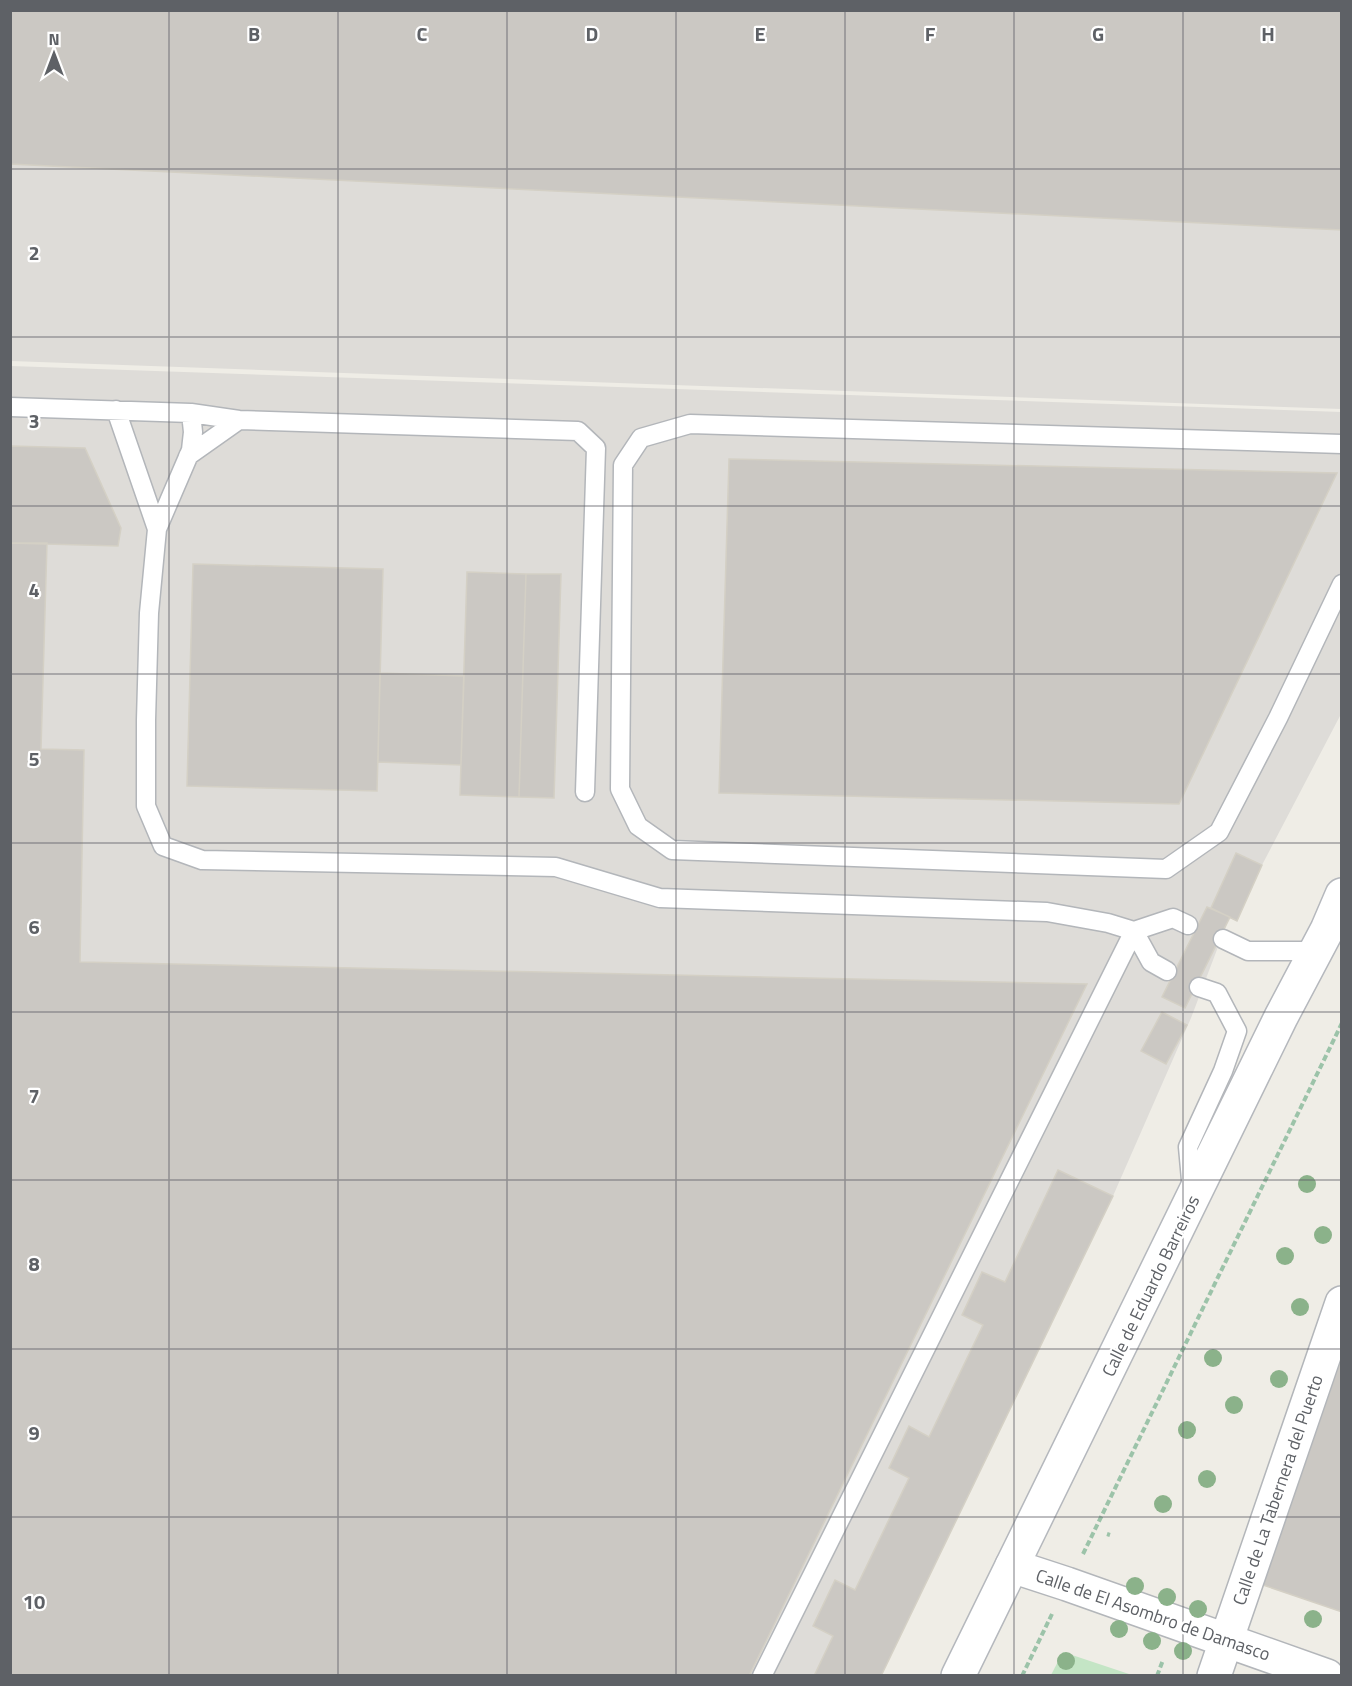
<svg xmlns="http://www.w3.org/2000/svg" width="1352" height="1686" font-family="'Titillium Web',sans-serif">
	<rect width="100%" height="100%" fill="#efede6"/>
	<!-- industrial -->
	<path fill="#dedcd8" d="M11,11h1330v398l-1330,-48z
		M11,366l1330,46v302l-79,151 -25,56 -8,-3 -38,100 -78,178 -232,479 -870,1z"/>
	<!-- green -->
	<path fill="#c4e5c5" d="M1063,1652l69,23h-81z"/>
	<!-- building -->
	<path fill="#cbc8c3" stroke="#d4d0c5" stroke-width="1.5" d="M10,10h1332v220l-1332,-66z
		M10,446l75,2 36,80 -3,18 -108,-3z
		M729,459l608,14 -158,331 -460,-11z
		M10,543h37l-6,206 43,1 -4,212 1007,22 -338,692h-739z
		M193,564l190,5 -6,222 -190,-5z
		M467,572l59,2 -7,223 -59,-2z
		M526,574h35l-7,224 -35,-1z
		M380,673l84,3 -3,89 -83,-3z
		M1236,853l26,12 -25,56 -26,-13z
		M1207,907l23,10 -45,91 -23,-11z
		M1162,1012l25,13 -21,39 -25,-13z
		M1058,1170l55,26 -232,480h-67l19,-40 -20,-10 22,-46 20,10 54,-112 -20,-10 20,-42 20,11 54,-112 -21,-10 20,-43 23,10z
		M1342,1356l-1,190 1,66 -79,-27z"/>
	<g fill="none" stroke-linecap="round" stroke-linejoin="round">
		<!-- lane casing -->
		<g stroke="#b3b6ba" stroke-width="21">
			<path id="lane" d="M10,407l181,6 48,7 339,11 18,17 -11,344
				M116,410l41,119 -8,84 -3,107v86l17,40 39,14 354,7 104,31 387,14 61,11 26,8 -372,745
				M1342,444l-652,-20 -49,14 -18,27 -3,324 18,37 34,24 494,19 53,-37 59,-114 64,-134
				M188,456l51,-36
				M157,529l34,-79 2,-18 -2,-19
				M1223,939l25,12h68
				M1167,971l-16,-9 -17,-31 39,-13 15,7
				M1192,1191l-4,-44 35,-76 14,-40 -20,-38 -18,-6"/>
		</g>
		<!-- street casing -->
		<g stroke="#b3b6ba" stroke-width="36">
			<path id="street" d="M1012,1566l55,18 260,92
				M1214,1676l128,-373"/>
		</g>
		<!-- secondary casing -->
		<g stroke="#b5b8bd" stroke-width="36">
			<path id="secondary" d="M958,1676l323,-659 46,-87 15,-35"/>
		</g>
		<!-- path -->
		<path stroke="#9cc3a9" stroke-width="4" stroke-dasharray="6 3" stroke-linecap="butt" d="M1107,1534l3,1
			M1083,1554l259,-531
			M1022,1676l30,-62
			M1157,1676l6,-16"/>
		<!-- lane -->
		<use href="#lane" stroke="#fff" stroke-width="18"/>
		<!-- street -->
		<use href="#street" stroke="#fff" stroke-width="33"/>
		<!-- secondary -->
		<use href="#secondary" stroke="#fff" stroke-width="33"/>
	</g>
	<!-- trees -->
	<g fill="#8bb28a">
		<circle cx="1307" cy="1184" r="9"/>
		<circle cx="1323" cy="1235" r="9"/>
		<circle cx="1285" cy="1256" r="9"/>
		<circle cx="1300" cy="1307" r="9"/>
		<circle cx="1213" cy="1358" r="9"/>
		<circle cx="1279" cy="1379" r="9"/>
		<circle cx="1234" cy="1405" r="9"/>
		<circle cx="1187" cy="1430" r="9"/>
		<circle cx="1207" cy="1479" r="9"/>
		<circle cx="1163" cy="1504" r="9"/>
		<circle cx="1135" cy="1586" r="9"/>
		<circle cx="1167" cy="1597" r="9"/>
		<circle cx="1198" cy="1609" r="9"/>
		<circle cx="1313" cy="1619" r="9"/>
		<circle cx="1119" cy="1629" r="9"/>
		<circle cx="1152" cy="1641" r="9"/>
		<circle cx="1183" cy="1651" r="9"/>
		<circle cx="1066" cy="1661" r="9"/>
	</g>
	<!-- grid -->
	<path fill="none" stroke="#5e6166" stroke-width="1.5" stroke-opacity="0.55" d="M169,10v1666M338,10v1666M507,10v1666M676,10v1666M845,10v1666M1014,10v1666M1183,10v1666M10,169h1332M10,337h1332M10,506h1332M10,674h1332M10,843h1332M10,1012h1332M10,1180h1332M10,1349h1332M10,1517h1332"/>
	<g text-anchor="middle" stroke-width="4.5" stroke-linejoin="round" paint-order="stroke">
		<!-- street labels -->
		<g font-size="18" fill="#5e6166" stroke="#fff">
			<text transform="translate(1151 1286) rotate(-64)" y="6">Calle de Eduardo Barreiros</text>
			<text transform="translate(1278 1490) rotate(-71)" y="6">Calle de La Tabernera del Puerto</text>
			<text transform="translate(1153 1615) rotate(19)" y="6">Calle de El Asombro de Damasco</text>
		</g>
	</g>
	<g font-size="20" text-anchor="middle" font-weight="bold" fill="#5e6166" stroke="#fff" stroke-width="4.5" stroke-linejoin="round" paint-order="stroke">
		<text x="254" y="41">B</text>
		<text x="422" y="41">C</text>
		<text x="592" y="41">D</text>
		<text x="760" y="41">E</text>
		<text x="930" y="41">F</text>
		<text x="1098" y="41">G</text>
		<text x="1268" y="41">H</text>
		<text x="34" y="260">2</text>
		<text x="34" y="428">3</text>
		<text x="34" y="597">4</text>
		<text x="34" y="766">5</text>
		<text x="34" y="934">6</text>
		<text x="34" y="1103">7</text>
		<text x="34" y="1271">8</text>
		<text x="34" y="1440">9</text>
		<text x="34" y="1609">10</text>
	</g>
	<!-- border -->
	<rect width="1352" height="1686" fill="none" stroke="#5e6166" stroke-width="24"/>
	<!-- north arrow -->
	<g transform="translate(54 54)" stroke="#ffffff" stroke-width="4.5" paint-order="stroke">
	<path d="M0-4.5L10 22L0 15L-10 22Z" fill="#5e6166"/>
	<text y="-9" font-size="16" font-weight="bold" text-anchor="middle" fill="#5e6166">N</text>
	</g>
</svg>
